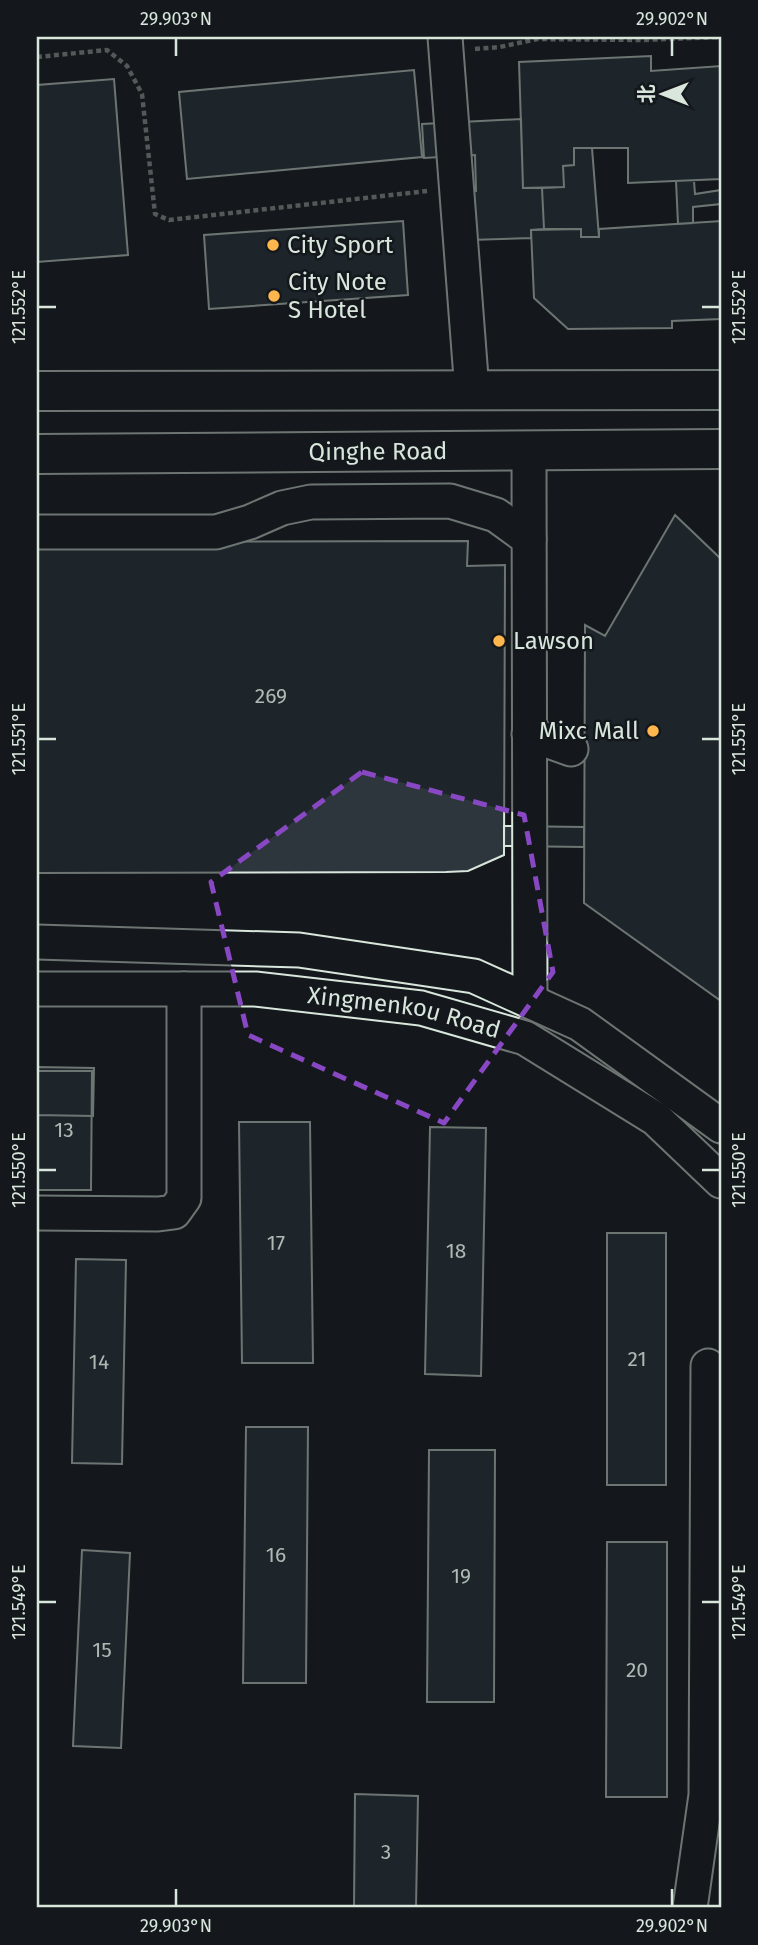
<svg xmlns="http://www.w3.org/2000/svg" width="758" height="1945" font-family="'Fira Sans','Noto Sans SC',sans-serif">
	<rect width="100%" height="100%" fill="#14181c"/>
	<!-- building -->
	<path fill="#2c363c" stroke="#d8e6dc" stroke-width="2" d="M651,56v15l70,-5v113l-93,4v-35h-54v17l-11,1 1,21 -41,1 -4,-126z
		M414,70l8,87 -235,22 -8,-87z
		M114,79l14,176 -91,7v-177z
		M521,119l2,69h19l2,41 -13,1v8l-61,2 -1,-48 7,-1 -1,-36 -51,3 -2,-34z
		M574,148h18l7,89h-18v-8h-37l-2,-41 22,-1 -1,-21 11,-1z
		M676,181h18l1,13 26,-4v14l-28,3v16l-15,1z
		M403,221l5,74 -199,14 -5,-74z
		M721,221v98l-49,2v7l-104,1 -34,-31 -3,-68 50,-1v8h18v-8z
		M675,515l46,44v442l-137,-98 1,-278 20,11z
		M468,541l-1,25 38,-1 -1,290 -36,16 -22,1 -409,1v-331z
		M504,826l80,1v20l-80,-1z
		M37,1067l57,1 -1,48 -56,-1z
		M37,1071h55l-1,119h-54z
		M239,1122h71l3,241h-71z
		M430,1127l56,1 -5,248 -56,-2z
		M607,1233h59v252h-59z
		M76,1259l50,1 -4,204 -50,-1z
		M246,1427h62l-2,256h-63z
		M429,1450h66l-1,252h-67z
		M607,1542h60v255h-61z
		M82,1550l48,3 -9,195 -48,-2z
		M355,1794l63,2 -2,112h-62z"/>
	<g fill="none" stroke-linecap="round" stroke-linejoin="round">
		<!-- minor casing -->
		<g stroke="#d8e6dc" stroke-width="37">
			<g id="minor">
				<path d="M445,37l27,354"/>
				<path d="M529,451l1,550"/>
				<path d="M37,532h179l34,-10 32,-14 29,-6 139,-1 46,14 33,24"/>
				<path d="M529,734l42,15"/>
				<path d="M37,942l262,8 175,26 106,48 141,102"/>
				<path id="s1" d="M37,989h218l166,19 104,30 131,81 65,62"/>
				<path d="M37,1213l121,1 16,-2 10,-14v-209"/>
				<path d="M690,1908l16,-113 2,-429"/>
			</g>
		</g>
		<!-- major casing -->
		<g stroke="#d8e6dc" stroke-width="42">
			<g id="major">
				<path d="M37,391l684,-1"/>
				<path id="s2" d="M37,454l684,-5"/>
			</g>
		</g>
		<!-- path -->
		<path stroke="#9da8a2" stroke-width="4.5" stroke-dasharray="5 3.5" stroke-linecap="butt" d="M475,49l25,-2 37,-8 104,1 80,-3
			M37,57l70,-7 20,16 15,28 13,120 14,6 258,-29"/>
		<!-- minor -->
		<use href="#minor" stroke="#14181c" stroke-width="33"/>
		<!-- major -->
		<use href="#major" stroke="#14181c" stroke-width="38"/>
	</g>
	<!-- marked area -->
	<path d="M0 0H758V1945H0ZM362,772l162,43 29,157 -109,151 -196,-88 -37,-153z" fill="#14181c" fill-opacity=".55" fill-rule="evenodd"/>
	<path fill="none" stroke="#8948c3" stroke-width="5" stroke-dasharray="14 9" stroke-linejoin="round" d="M362,772l162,43 29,157 -109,151 -196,-88 -37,-153z"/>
	<!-- ticks -->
	<path fill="none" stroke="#d8e6dc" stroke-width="2.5" d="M176,38v18M672,38v18M38,307h18M702,307h18M38,739h18M702,739h18M38,1170h18M702,1170h18M38,1602h18M702,1602h18M176,1889v17M672,1889v17"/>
	<!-- markers -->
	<g fill="#ffb74d" stroke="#14181c" stroke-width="2.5">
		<circle cx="273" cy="245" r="7"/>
		<circle cx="274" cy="296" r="7"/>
		<circle cx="499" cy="641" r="7"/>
		<circle cx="653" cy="731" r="7"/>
	</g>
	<g text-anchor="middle" stroke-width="5" stroke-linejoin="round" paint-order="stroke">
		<!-- number labels -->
		<g font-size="21" fill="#adbab4">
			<text x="271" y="703">269</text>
			<text x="64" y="1137">13</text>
			<text x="276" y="1250">17</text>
			<text x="456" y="1258">18</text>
			<text x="637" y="1366">21</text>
			<text x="99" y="1369">14</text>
			<text x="276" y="1562">16</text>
			<text x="461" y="1583">19</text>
			<text x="102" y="1657">15</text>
			<text x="637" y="1677">20</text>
			<text x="386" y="1859">3</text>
		</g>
		<!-- poi labels -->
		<g font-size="24" fill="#d8e6dc" stroke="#14181c" text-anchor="start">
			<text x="287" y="253">City Sport</text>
			<text x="288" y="290">City Note<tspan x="288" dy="28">S Hotel</tspan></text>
			<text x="513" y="649">Lawson</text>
			<text x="639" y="739" text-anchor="end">Mixc Mall</text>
		</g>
		<!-- street labels -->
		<g font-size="24" fill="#d8e6dc" stroke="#14181c">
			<text dy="8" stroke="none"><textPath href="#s2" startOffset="341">Qinghe Road</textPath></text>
			<text dy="8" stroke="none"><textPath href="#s1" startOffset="369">Xingmenkou Road</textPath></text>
		</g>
	</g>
	<!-- border -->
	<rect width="758" height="1945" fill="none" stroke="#14181c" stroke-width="77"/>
	<!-- north arrow -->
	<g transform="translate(663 94) rotate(270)" stroke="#14181c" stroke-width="5" paint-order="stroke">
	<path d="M0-5L12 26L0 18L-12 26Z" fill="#d8e6dc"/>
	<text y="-10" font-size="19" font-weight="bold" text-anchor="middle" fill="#d8e6dc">北</text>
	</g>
	<rect x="38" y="38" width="682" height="1868" fill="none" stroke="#d8e6dc" stroke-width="2.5"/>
	<g font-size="18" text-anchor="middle" fill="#d8e6dc">
		<text x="176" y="25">29.903°N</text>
		<text x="672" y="25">29.902°N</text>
		<text transform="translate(739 307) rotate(-90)" y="6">121.552°E</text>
		<text transform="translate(19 307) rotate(-90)" y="6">121.552°E</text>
		<text transform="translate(739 739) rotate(-90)" y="6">121.551°E</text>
		<text transform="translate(19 739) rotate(-90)" y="6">121.551°E</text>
		<text transform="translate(19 1170) rotate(-90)" y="6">121.550°E</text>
		<text transform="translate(739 1170) rotate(-90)" y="6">121.550°E</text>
		<text transform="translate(19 1602) rotate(-90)" y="6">121.549°E</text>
		<text transform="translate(739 1602) rotate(-90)" y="6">121.549°E</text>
		<text x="176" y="1932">29.903°N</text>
		<text x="672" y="1932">29.902°N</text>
	</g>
</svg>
